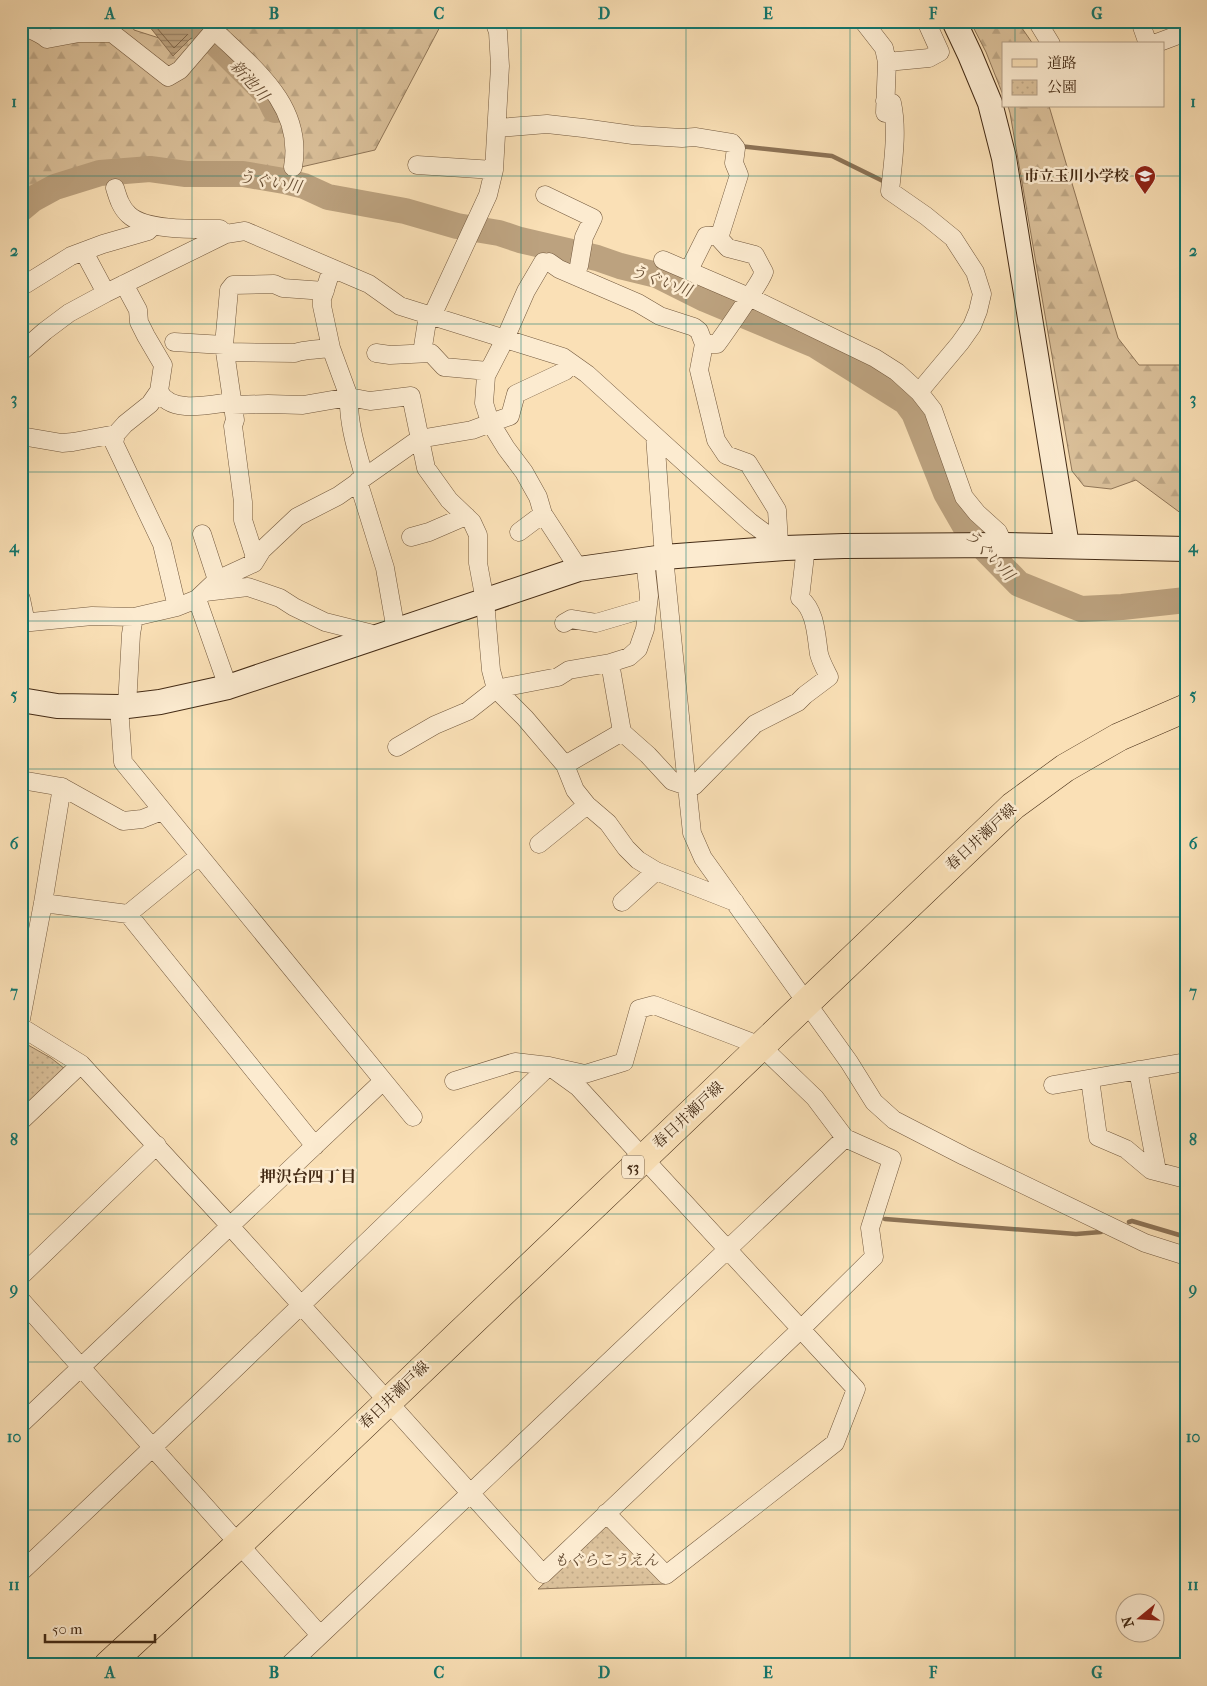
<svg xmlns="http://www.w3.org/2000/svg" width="1207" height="1686" font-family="'IM FELL French Canon','Noto Serif JP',serif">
	<defs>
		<pattern id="forest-firs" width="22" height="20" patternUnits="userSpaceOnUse" patternTransform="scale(1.25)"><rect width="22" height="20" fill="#dbc19b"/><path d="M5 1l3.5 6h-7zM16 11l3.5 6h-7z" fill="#bda685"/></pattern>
		<pattern id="park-dots" width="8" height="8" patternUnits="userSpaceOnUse" patternTransform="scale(1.25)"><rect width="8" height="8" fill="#dbc19b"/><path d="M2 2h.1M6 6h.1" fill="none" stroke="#bda685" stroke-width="1.8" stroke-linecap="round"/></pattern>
		<pattern id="water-rules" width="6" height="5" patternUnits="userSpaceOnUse" patternTransform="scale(1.25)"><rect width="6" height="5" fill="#bca27f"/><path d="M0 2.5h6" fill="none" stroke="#9a8467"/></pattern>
	</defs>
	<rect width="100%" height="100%" fill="#fae0b6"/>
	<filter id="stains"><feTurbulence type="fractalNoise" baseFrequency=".004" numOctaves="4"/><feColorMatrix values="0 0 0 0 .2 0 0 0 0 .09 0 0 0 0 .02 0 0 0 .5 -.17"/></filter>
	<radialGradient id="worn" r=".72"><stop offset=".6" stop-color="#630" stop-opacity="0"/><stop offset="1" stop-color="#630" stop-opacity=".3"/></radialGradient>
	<!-- forest -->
	<path fill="url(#forest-firs)" stroke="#907658" d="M21,21h109l4,9 44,14 37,-15 6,-8h222l-68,129 -100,23 -113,-10 -87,8 -54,33z
		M970,21h47l16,23h-30v51l-17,-43z
		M1008,106h41l69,232 21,27h47v152l-50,-37 -25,9 -27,-3 -12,-15 -62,-358z"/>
	<!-- park -->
	<path fill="url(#park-dots)" stroke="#907658" d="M21,1041l30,17 14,11 -44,42z
		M603,1527h7l55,57 -127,5z"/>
	<!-- water -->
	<path fill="url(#water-rules)" stroke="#8c7255" d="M145,21h63l-35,35z"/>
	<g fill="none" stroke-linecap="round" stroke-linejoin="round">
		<!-- shore -->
		<path stroke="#80664a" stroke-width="1" d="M151,21l23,27 27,-27"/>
		<!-- stream -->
		<path stroke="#8c7255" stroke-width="4.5" d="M739,146l93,10 55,27
			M914,413l10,-8
			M885,1219l191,15 25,-2
			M1129,1222l3,-1 54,16"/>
		<!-- river -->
		<path stroke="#bca27f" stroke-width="26" d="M193,21l74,73 8,16
			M21,209l12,-10 22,-12 45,-14 50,-4 36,5h57l41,7 20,5 24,11 77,14 52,15 42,7 21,7 77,18 23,8 37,9 48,24 110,46 91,57 8,11 32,80 23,40 50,51 62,25 41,-2 64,-7"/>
		<!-- street casing -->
		<g stroke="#72583d" stroke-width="19">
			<path id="street" d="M863,21l21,27 3,14 -2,51
				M1037,21l14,23
				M1140,21l8,23
				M21,25c9,5 18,7 26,14l32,-6h33l56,44 12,-7 42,-49
				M213,29c40,39 91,76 80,138
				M1154,44l32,-12
				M887,62l42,-4 11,-6 -14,-31
				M885,101l7,2c6,28 1,59 -2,88l36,25 27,22 22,34 7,22 -4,17 -6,15 -12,17 -41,49
				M497,128l50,-4 36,4 50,7 49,3 13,-1 37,6 4,5 -2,15 5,12 -19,60 -14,1 -17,34
				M417,165l77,5
				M115,188c3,10 6,20 14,27 17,16 69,14 91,14l6,5
				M545,195l48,23 -9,19 -5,29
				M84,252l22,41
				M663,260l86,37 126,61 22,14 22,20 14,18 31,87 13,16 21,19 6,13
				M543,262l-17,29 -21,48 -19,37 -2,27 6,19 16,26 18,24 14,25 5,17 36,55
				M549,262l10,7 79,34 22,13 34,11 5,4 5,13 -5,26 17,70 10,15 22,8 29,47 2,33
				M332,268l-10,31v7l9,42 18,49 21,4 41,-5 15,72 23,32 23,22 6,13v28l7,38 6,69 5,19 29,29 40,47 10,25 12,15 21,18 18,25 12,12 18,11 79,31
				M124,284l14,26 1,12 7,14 17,29 -4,26 -9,13 -25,20 -9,10 -2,9 48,101 15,63
				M21,287l50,-31 32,-12 45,-13 5,-5
				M432,316l56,-121 6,-25 6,-104 -2,-34 -4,-11
				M174,342l50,3
				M704,344h13c11,-15 21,-30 31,-45 6,-10 12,-17 16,-27l-9,-17 -27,-7 -10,-11 2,-2
				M21,352l24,-21 24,-18 37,-20 120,-59 19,-3 124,53 31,22 163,51 24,17 163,148 35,26
				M226,352l69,1c6,-3 27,-4 36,-5
				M376,353l14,2 41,-2 13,14 44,4
				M422,353l6,-38
				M159,391c11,24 53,13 72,11
				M232,405l36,-1 35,1 46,-8c-1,27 8,54 15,79
				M21,436l41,7 11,-1 43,-8
				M655,436l9,121 23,229 5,47 11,25 146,204 25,40 20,18 70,36 181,87 41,13
				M358,481l27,87 11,63
				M519,532l24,-18
				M202,534l15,46
				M411,537l18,-5 37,-16
				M254,563v-9l-11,-34v-18l-10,-76 2,-6 -11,-75 5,-55 4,-5 41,-1 9,4 42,3
				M205,592l43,-5 32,11 14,9 31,15 44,11 6,5
				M21,599l5,24
				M197,599l31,88
				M21,623l71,-7 42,1 43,-10 20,-8 20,-19 37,-17 8,-13 35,-33 41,-21 81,-57 53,-9 38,-14 6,-22 49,-23 6,-8
				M564,623l7,-4 25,4 51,-15
				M610,663l12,69 26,23 24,26 15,5h7l61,-62 43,-22 7,-7 24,-18c-4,-8 -8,-15 -10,-23 -3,-19 -3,-43 -19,-56l6,-51
				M127,706l4,-72 3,-17
				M119,707l4,55 290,355
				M397,747l38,-22 33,-14 28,-22 62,-12 11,-7 41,-7 19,-6 9,-8 7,-20 4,-33 -4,-36
				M565,765l57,-33
				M21,780l41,7 61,34 19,-2 20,-8
				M539,844l48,-39
				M622,902l34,-31
				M43,903l85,11 187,232
				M128,914l71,-58
				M21,1019l22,-116 19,-116
				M21,1027l60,37 149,162 313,348 258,-245 73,-72 -4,-29 22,-69 -47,-21 -30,-40 -54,-52 -107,-41 -15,4 -15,53 -39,12 -36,-8c-175,169 -350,339 -528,506
				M1138,1070l19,101
				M1090,1079l8,58 28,12 25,21 35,9
				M454,1081l61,-19 34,4 29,21 278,302 -21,54 -169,132 -60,-62
				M1053,1085l133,-23
				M21,1121l60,-57
				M21,1276l136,-131
				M21,1300l299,335
				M21,1424l361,-342
				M289,1665l556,-527"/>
		</g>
		<!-- secondary casing -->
		<g stroke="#442b15" stroke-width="26">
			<path id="secondary" d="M954,21l16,34 20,48 14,55 63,388
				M21,700l36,6 62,1 41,-5 68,-15 351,-118 85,-12 121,-9 59,-2 160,-1 182,4"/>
		</g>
		<!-- primary casing -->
		<g stroke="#442b15" stroke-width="29">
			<path id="primary" d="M108,1665l131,-121 774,-738 52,-38 54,-31 67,-29"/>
		</g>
		<!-- street -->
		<use href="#street" stroke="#fcebd0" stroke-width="18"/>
		<!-- secondary -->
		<use href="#secondary" stroke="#fcebd0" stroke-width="24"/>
		<!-- primary -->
		<use href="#primary" stroke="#fae0b6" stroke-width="28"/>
	</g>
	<!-- grid -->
	<path fill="none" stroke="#0f766e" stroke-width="1" stroke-opacity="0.55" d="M192,21v1644M357,21v1644M521,21v1644M686,21v1644M850,21v1644M1015,21v23M1015,106v1559M21,176h1165M21,324h1165M21,472h1165M21,621h1165M21,769h1165M21,917h1165M21,1065h1165M21,1214h1165M21,1362h1165M21,1510h1165"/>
	<!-- icons -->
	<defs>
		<g id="school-pin" transform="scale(1.125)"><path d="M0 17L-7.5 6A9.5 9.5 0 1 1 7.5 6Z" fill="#8f2418" stroke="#fcebd0"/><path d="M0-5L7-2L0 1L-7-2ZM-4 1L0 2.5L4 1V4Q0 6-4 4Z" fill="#fff"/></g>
	</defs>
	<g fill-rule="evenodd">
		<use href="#school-pin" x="1145" y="176"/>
	</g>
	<g text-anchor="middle" stroke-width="5" stroke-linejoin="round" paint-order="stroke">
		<!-- shield labels -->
		<rect fill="#fcebd0" stroke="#7b654d" stroke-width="1" x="622" y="1155.5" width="22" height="23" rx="4"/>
		<g font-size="14" font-weight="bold" fill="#442b15">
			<text x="633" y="1172">53</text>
		</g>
		<!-- poi labels -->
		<g font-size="15" font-weight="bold" fill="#442b15" stroke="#fcebd0" text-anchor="end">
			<text x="1129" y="181">市立玉川小学校</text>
		</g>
		<!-- street labels -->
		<g font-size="15" fill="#442b15" stroke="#fcebd0">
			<text transform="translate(981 837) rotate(-43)" y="5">春日井瀬戸線</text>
			<text transform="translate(688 1115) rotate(-43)" y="5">春日井瀬戸線</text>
			<text transform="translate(394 1395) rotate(-44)" y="5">春日井瀬戸線</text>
		</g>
		<!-- park labels -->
		<g font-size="15" font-style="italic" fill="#624930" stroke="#fcebd0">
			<text x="606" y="1565">もぐらこうえん</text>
		</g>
		<!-- water labels -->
		<g font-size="16" font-style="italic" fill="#684f35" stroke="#fcebd0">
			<text transform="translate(250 80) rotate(48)" y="6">新池川</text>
			<text transform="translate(270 181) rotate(10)" y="6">うぐい川</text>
			<text transform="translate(661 280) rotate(20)" y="6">うぐい川</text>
			<text transform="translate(990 554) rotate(47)" y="6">うぐい川</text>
		</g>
		<!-- neighbourhood labels -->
		<g font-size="16" font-weight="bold" fill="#442b15" stroke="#fcebd0">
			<text x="308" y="1182">押沢台四丁目</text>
		</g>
	</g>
	<!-- margin -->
	<rect width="1207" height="1686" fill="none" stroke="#fae0b6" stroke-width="55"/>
	<!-- legend -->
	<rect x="1002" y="42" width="162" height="65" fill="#fcebd0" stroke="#b29e85"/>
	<rect x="1012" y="59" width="25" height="8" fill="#fae0b6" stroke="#b29e85"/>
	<text x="1047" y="68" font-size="15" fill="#442b15">道路</text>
	<rect x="1012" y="80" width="25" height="15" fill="url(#park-dots)" stroke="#b29e85"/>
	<text x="1047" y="92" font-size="15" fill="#442b15">公園</text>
	<!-- north arrow -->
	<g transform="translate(1140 1618) rotate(252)"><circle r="24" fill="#fcebd0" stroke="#b29e85"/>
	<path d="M0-4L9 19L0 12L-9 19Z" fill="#8f2418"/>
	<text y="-8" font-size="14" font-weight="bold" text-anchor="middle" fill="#442b15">N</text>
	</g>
	<!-- scale -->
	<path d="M45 1634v8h110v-8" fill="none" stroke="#442b15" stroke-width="2.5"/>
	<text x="52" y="1634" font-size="15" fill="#442b15" stroke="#fcebd0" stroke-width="4" paint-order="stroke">50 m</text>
	<rect x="28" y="28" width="1152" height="1630" fill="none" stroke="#0f766e" stroke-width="2"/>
	<g font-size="16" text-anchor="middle" font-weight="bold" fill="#0f766e">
		<text x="110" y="19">A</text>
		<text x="274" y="19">B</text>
		<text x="439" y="19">C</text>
		<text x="604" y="19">D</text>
		<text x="768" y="19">E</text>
		<text x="933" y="19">F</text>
		<text x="1097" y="19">G</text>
		<text x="14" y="107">1</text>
		<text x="1193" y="107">1</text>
		<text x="14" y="256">2</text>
		<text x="1193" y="256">2</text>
		<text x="14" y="404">3</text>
		<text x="1193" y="404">3</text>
		<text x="14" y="552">4</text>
		<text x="1193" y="552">4</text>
		<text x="14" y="700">5</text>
		<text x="1193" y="700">5</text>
		<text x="14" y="849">6</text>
		<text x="1193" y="849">6</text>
		<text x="14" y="997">7</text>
		<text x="1193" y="997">7</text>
		<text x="14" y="1145">8</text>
		<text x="1193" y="1145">8</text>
		<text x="14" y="1294">9</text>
		<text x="1193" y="1294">9</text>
		<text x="14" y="1442">10</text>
		<text x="1193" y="1442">10</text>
		<text x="14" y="1590">11</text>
		<text x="1193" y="1590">11</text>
		<text x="110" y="1678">A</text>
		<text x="274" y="1678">B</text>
		<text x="439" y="1678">C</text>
		<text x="604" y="1678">D</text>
		<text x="768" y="1678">E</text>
		<text x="933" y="1678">F</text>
		<text x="1097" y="1678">G</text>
	</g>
	<rect width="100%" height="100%" filter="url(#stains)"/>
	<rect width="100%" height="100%" fill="url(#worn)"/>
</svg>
